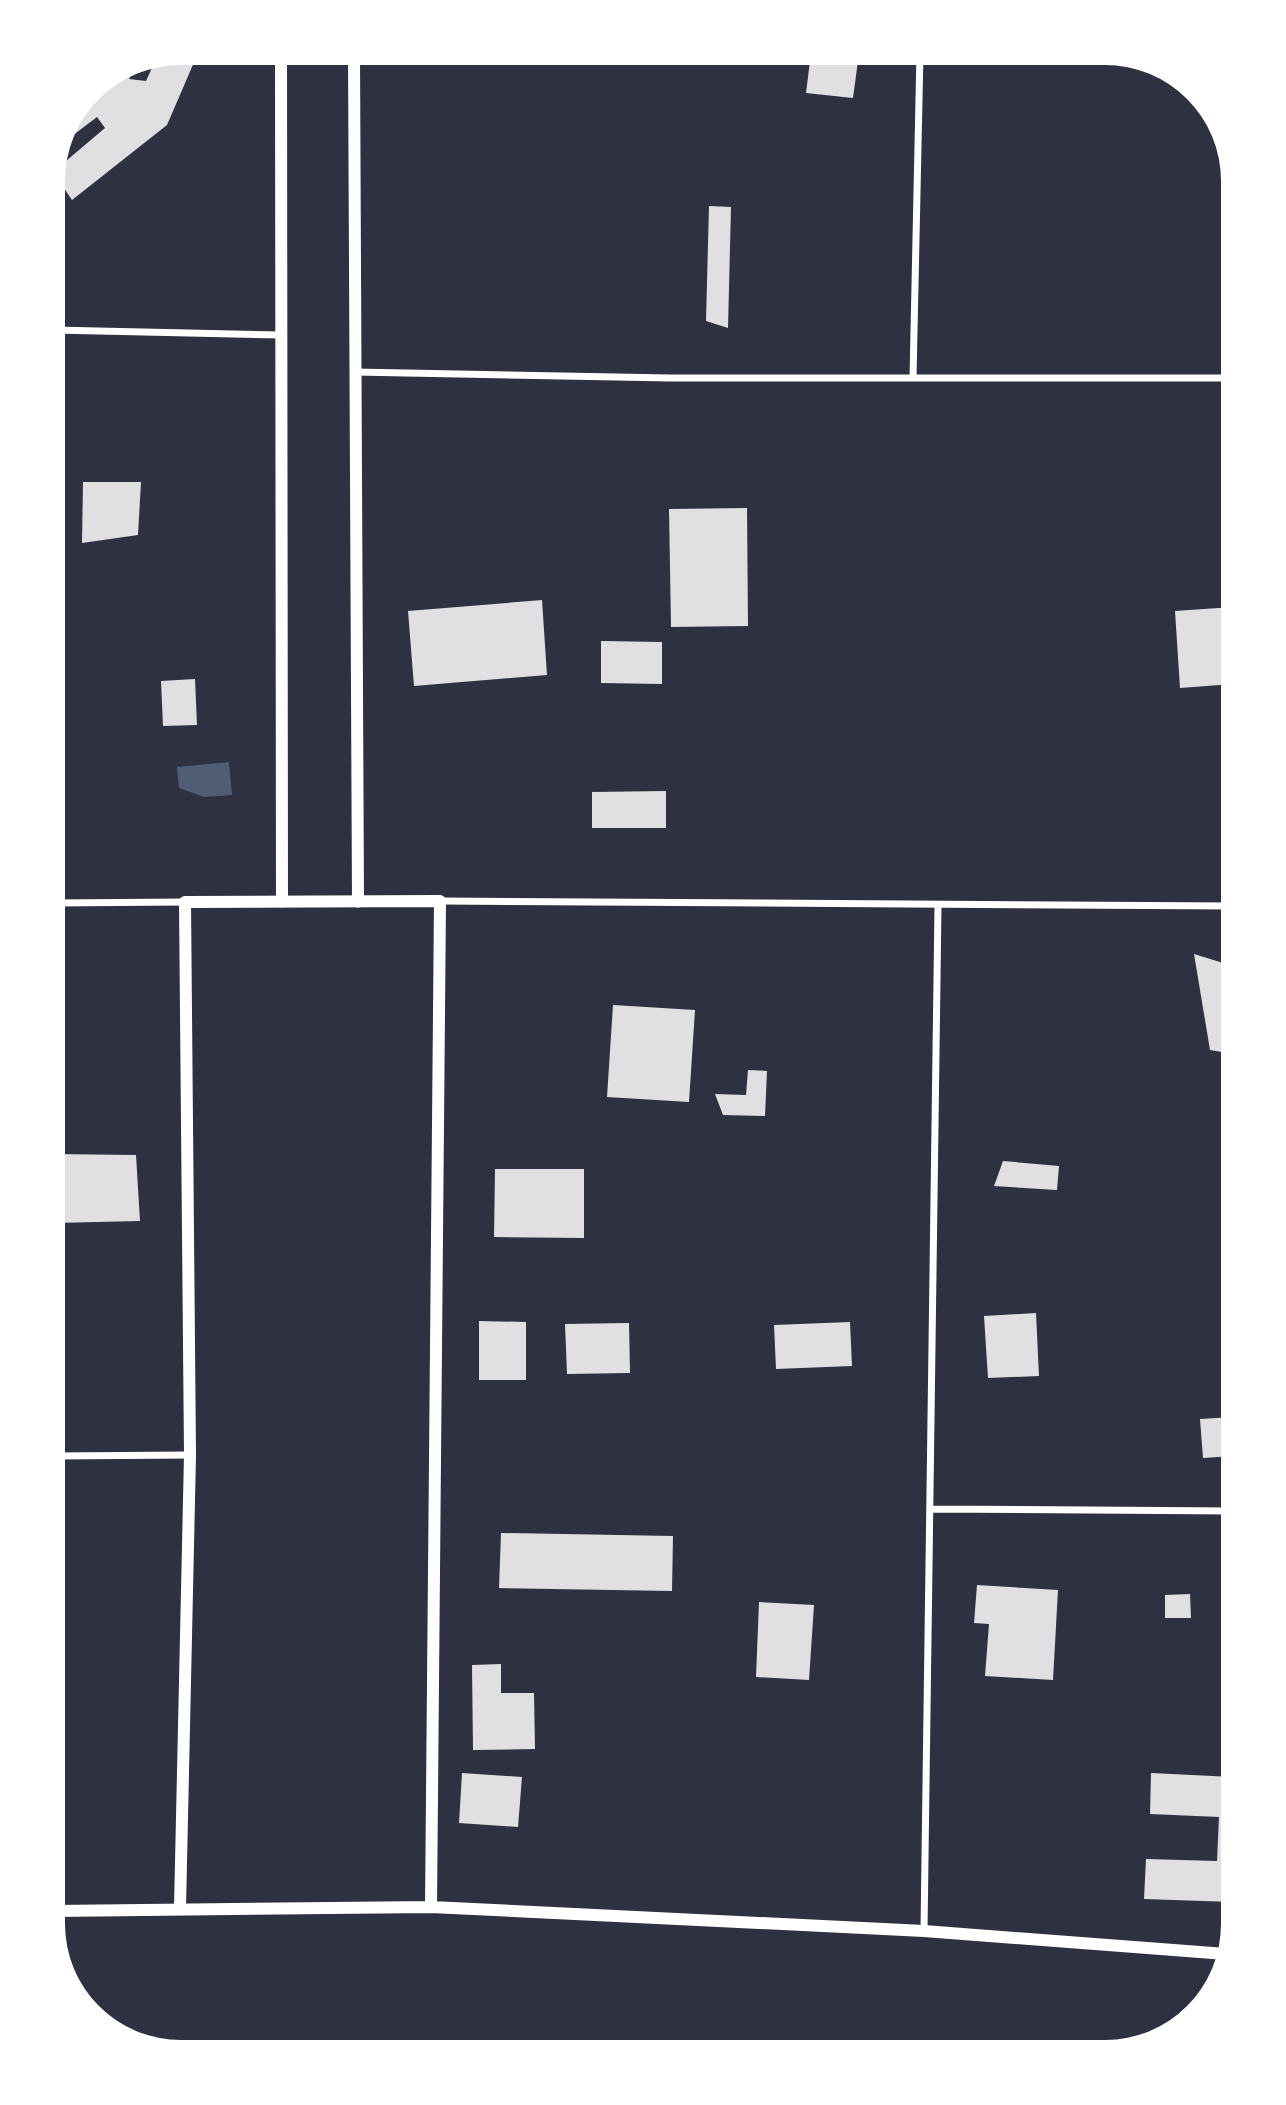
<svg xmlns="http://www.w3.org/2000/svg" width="1286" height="2105" font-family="'Fira Sans',sans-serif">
	<rect width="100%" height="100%" fill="#2d3142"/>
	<!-- water -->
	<path fill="#4f5d75" d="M229,762l3,33 -28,2 -25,-9 -2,-21z"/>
	<!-- building -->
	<path fill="#e0e0e3" d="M180,52l18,1 -31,72 -95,75 -19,-28 52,-44 -8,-11 -29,22 20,-44 44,-33 6,-1 -9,18 17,2 11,-24z
		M811,53h48l-6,45 -47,-5z
		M709,206l22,1 -3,121 -22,-7z
		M83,482h58l-3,53 -56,8z
		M747,508l1,118 -77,1 -2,-118z
		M542,600l5,75 -133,11 -6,-75z
		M1233,607v77l-53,4 -5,-77z
		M601,641l61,1v42l-61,-1z
		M53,646l6,1 -4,64h-2z
		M195,679l2,46 -34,1 -2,-45z
		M666,791v37h-74v-36z
		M1194,954l39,12v88l-23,-4z
		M613,1005l82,5 -6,92 -82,-5z
		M748,1070l19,1 -2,45 -42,-1 -8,-21 31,1z
		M53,1154l83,1 4,66 -87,2z
		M1003,1161l56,5 -2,24 -63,-4z
		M495,1169h89v69l-90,-1z
		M1036,1313l3,63 -51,2 -4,-62z
		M479,1321l47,1v58h-47z
		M850,1322l2,44 -76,3 -2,-44z
		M629,1323l1,50 -63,1 -2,-50z
		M1233,1417v39l-30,2 -3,-39z
		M501,1533l172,3 -1,55 -173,-3z
		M977,1585l81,5 -5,90 -68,-4 4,-52 -15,-1z
		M1190,1594l1,24h-26v-23z
		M759,1602l55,3 -5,75 -53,-3z
		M501,1664v29h33l1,56 -62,1 -1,-85z
		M462,1773l60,4 -4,50 -59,-4z
		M1151,1773l82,4v125l-89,-3 2,-40 71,2 2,-44 -69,-3z"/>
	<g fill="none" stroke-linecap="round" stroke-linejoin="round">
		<!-- minor -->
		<path stroke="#fff" stroke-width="7" d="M53,330l228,5
			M354,372l316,6h563
			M913,378l7,-325
			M440,901l793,5
			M53,903l132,-1
			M53,1456l137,-1
			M931,1509l302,2
			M924,1931l14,-1025"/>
		<!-- tertiary -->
		<path stroke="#fff" stroke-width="12" d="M281,53l1,849
			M354,53l4,849
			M180,1908l10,-453 -5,-553 255,-1 -9,1006
			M53,1911l378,-4 493,24 302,23"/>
	</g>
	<!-- crop -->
	<path d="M0 0H1286V2105H0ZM181 65H1105A116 116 0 0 1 1221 181V1924A116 116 0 0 1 1105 2040H181A116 116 0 0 1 65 1924V181A116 116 0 0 1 181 65Z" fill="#fff" fill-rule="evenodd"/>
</svg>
